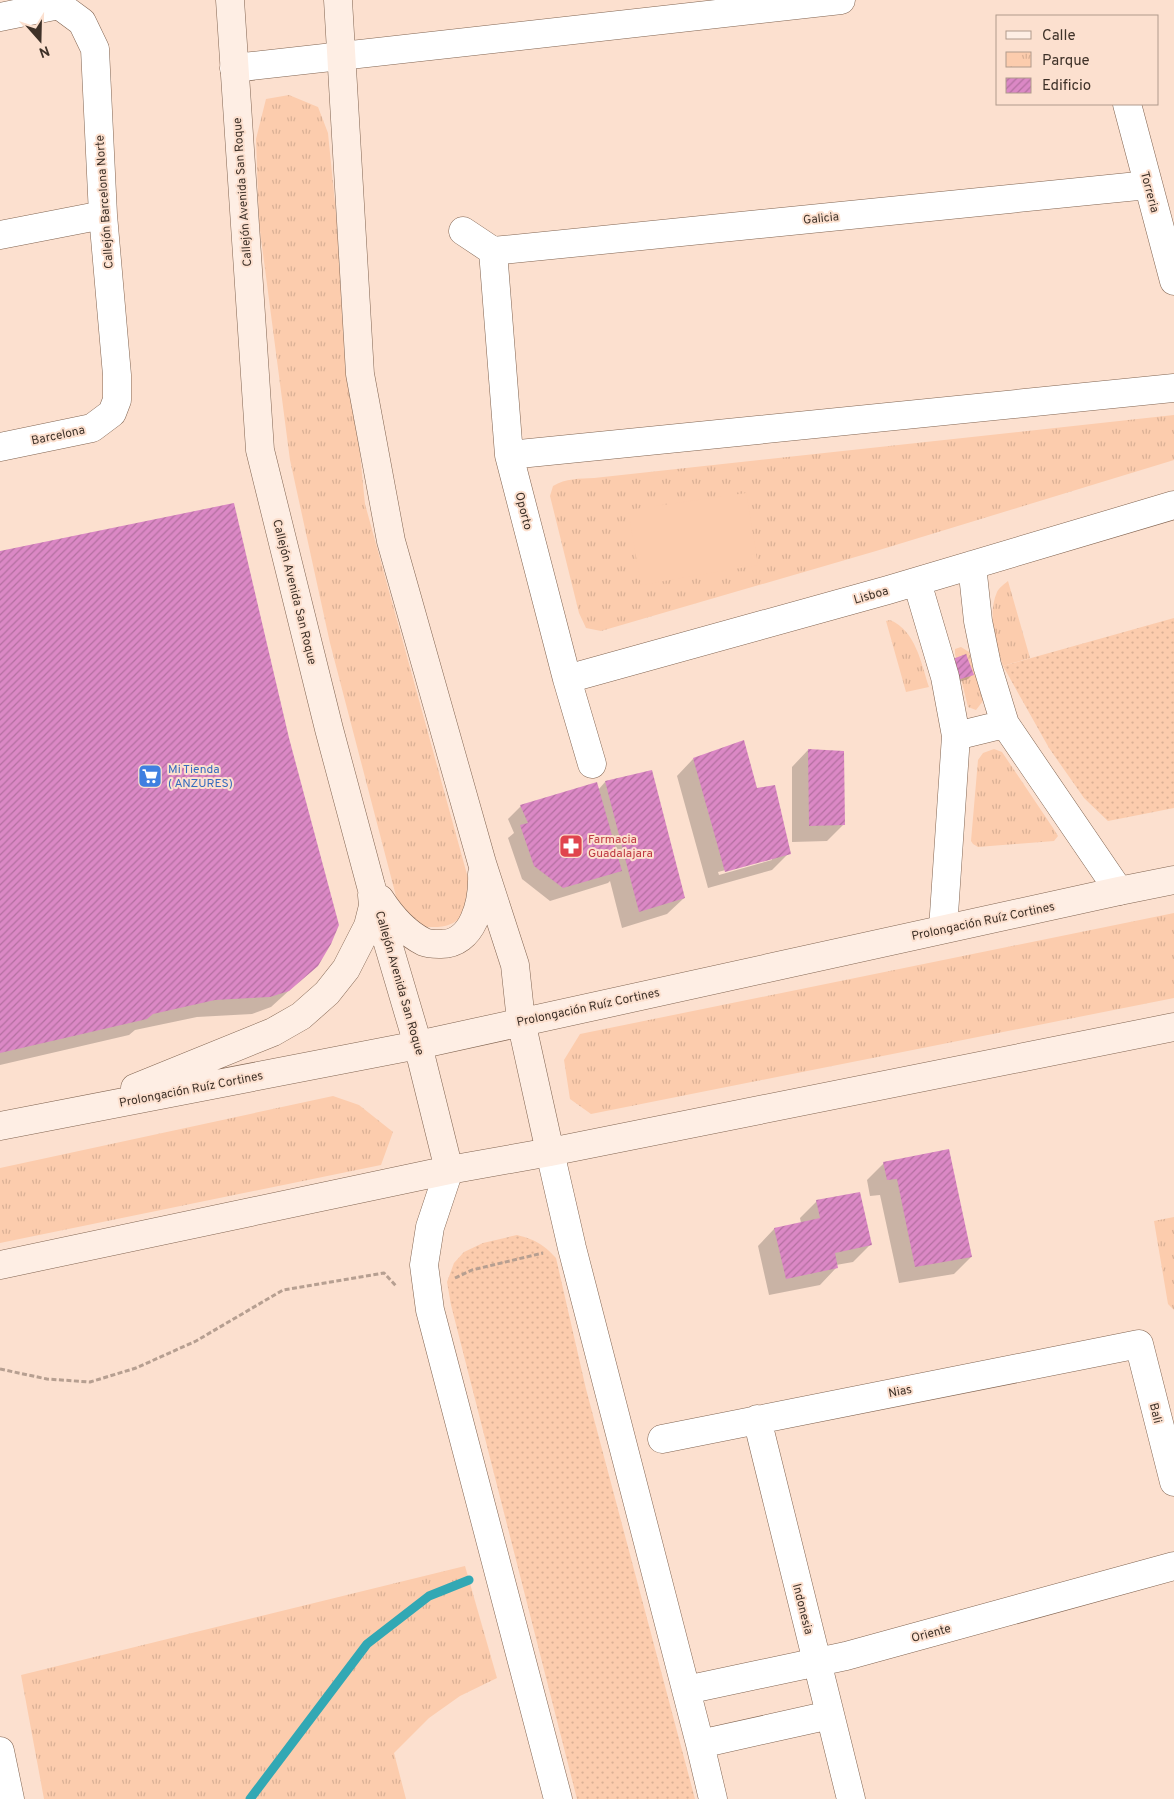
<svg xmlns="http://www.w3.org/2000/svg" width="1174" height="1799" font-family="Overpass,sans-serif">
	<defs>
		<pattern id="grass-dots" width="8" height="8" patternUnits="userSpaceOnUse" patternTransform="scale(1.25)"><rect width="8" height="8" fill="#fcccad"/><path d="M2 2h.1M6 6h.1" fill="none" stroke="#d9b095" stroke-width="1.8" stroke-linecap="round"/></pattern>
		<pattern id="park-tufts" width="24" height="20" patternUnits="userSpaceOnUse" patternTransform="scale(1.25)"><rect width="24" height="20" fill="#fcccad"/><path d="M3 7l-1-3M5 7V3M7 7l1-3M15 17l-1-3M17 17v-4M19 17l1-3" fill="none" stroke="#d9b095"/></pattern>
		<pattern id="building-hatch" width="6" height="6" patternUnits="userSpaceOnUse" patternTransform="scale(1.25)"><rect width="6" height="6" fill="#db88c5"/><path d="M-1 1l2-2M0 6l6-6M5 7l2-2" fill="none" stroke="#b370a0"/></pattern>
	</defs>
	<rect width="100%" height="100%" fill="#fce0cf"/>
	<!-- grass -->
	<path fill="url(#grass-dots)" d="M1174,618v190l-66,13 -24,-23 -35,-50 -46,-82z
		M517,1235c19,5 26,9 39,23l30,131 109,410h-118l-126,-494 -4,-23 7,-19 10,-11 19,-9z"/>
	<!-- park -->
	<path fill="url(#park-tufts)" d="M289,95l29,12 10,26 37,371 106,385c-4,21 -9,36 -33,38 -7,0 -14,1 -20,-3 -8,-4 -15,-17 -21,-24l-67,-257 -40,-183 -31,-237 -3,-84 10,-40z
		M1174,415v45l-298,91 -275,80 -15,-3 -7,-15 -29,-117 3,-10c13,-8 26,-7 41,-8z
		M1008,581l22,77 -27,8c-7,-22 -16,-51 -6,-74 2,-4 7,-8 11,-11z
		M890,620c26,11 31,43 39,67l-23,5 -20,-71z
		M961,647l8,5 14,49 -7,9 -8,-3 -13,-53v-5z
		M994,749l8,3 51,76 5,8 -4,5 -76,6 -5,-3 -2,-3 7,-81 5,-7z
		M1174,913v85l-583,116 -21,-15 -6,-39 16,-26z
		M333,1096l26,9 34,27 -12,33 -381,78v-75z
		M1174,1217v93l-6,-6 -14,-83z
		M465,1566l32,112 -37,18 -31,22 -35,35 12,46h-362l-23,-124z"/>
	<!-- pitch -->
	<path fill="#fcccad" d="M746,493l12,72 -117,20 -13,-75z"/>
	<!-- shadow -->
	<path fill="#0003" fill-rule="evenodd" d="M0,552l317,413 -46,42 -19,7 -55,3 -62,13 -6,5 -129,30z
		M947,665l25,10 -4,4 -15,5z
		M808,750l35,75 -16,16 -35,1v-75z
		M693,759l63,30 33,64 -17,17 -64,18 -31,-112zM772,858v2l-53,15 -1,-3z
		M605,782l79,116 -17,16 -45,14 -12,-47 -2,2 -58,18 -28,-22 -14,-41 6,-5 -6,-14 13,-13 77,-16z
		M884,1163l87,94 -17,17 -55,9 -19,-88 -10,1 -3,-16z
		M817,1201l53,44 -17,17 -17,3v3l-16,17 -51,10 -11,-49 16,-17 27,-6 -1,-5z"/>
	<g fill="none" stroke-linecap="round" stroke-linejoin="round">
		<!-- stream -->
		<path stroke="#32a8b4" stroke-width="9" d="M250,1799l117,-155 62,-48 40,-16"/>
	</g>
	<!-- building -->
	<path fill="url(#building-hatch)" d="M234,503l55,235 50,187 -8,19 -13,22 -29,25 -19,6 -55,3 -62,14 -6,5 -147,34v-502z
		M966,654l8,21 -17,5 -7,-20z
		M744,740l13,48 18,-3 16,69 -66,18 -32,-114z
		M808,749l36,2 1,74 -36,1z
		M652,770l33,128 -46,14 -34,-131z
		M597,782l25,89 -59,17 -29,-22 -14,-41 8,-2 -8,-18z
		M949,1149l23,108 -57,10 -18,-88 -10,1 -4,-18z
		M860,1192l12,53 -37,8 3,15 -52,11 -12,-51 46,-10 -4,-18z"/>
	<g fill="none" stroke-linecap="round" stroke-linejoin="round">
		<!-- street casing -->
		<g stroke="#816451" stroke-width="29">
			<path id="street" d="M0,17l59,-12
				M234,68l607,-68
				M1127,104l47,177
				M463,231l30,20
				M0,235l103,-20
				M493,251l655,-66
				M493,251l16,204 58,224 25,85
				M0,447l92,-19 20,-15 5,-13v-25l-14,-160 -8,-166 -13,-27 -23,-17 -9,-5
				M509,455l665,-67
				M972,565l6,56 9,44 18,59 114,167
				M917,582l28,95 11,59 -13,193
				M567,679l321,-89 286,-85
				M956,736l49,-12
				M550,1152l22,96 128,496 13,55
				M449,1170l-19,57 -6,38 6,45 128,489
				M757,1419l94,380
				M662,1439l477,-95 35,138
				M686,1690l160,-34 328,-90
				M700,1744l130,-29
				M0,1751l10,48"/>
		</g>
		<!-- secondary casing -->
		<g stroke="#816451" stroke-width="29">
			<path id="secondary" d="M230,0l30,450 69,279 42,157 47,159 31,125
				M338,0l22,374 31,167 91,322 33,102 6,56 29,131
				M380,899c11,17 26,34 44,43 5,2 10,2 15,2 35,2 44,-43 43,-70
				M135,1088l138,-56 28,-16 26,-23 19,-24 22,-43 5,-20 -1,-11
				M0,1126l418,-81 701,-154 55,-11
				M0,1265l449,-95 101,-18 624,-125"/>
		</g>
		<!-- path -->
		<path stroke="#b69f91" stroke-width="3" stroke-dasharray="5 2.5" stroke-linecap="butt" d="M455,1278l17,-8 71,-17
			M0,1369l47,10 43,3 46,-14 60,-27 87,-51 101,-17 12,13"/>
		<!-- street -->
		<use href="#street" stroke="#fff" stroke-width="28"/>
		<!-- secondary -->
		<use href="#secondary" stroke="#feeee4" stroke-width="28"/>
	</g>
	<!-- icons -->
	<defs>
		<g id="supermarket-square" transform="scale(1.25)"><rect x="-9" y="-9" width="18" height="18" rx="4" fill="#3f7fe0" stroke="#fce0cf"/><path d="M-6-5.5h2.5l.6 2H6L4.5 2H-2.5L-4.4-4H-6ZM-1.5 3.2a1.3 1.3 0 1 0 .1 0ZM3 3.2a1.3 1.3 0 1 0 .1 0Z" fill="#fff"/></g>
		<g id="pharmacy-square" transform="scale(1.25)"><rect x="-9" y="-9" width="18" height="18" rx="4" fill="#e0444e" stroke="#fce0cf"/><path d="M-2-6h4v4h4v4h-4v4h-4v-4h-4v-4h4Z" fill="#fff"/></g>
	</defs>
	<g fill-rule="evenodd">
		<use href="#supermarket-square" x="150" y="776"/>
		<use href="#pharmacy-square" x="571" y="846"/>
	</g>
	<g text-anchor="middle" stroke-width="4" stroke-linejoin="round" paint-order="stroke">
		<!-- street labels -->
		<g font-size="12" fill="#3e3128" stroke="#fce0cf">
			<text transform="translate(242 192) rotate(-94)" y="4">Callejón Avenida San Roque</text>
			<text transform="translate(1150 192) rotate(75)" y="4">Torreria</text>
			<text transform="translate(104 202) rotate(-94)" y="4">Callejón Barcelona Norte</text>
			<text transform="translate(821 218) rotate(-6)" y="4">Galicia</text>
			<text transform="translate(58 435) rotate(-12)" y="4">Barcelona</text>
			<text transform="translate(524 511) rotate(76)" y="4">Oporto</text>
			<text transform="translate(295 592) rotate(76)" y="4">Callejón Avenida San Roque</text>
			<text transform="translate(871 595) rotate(-16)" y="4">Lisboa</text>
			<text transform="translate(983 921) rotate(-12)" y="4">Prolongación Ruíz Cortines</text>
			<text transform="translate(400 983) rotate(74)" y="4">Callejón Avenida San Roque</text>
			<text transform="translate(588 1007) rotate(-12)" y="4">Prolongación Ruíz Cortines</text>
			<text transform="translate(191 1089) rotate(-11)" y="4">Prolongación Ruíz Cortines</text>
			<text transform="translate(900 1391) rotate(-11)" y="4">Nias</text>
			<text transform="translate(1156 1413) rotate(76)" y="4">Bali</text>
			<text transform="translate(803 1609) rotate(76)" y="4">Indonesia</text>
			<text transform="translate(931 1633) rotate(-15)" y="4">Oriente</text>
		</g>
		<!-- shop labels -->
		<g font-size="12" fill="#366cbe" stroke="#fce0cf" text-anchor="start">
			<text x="168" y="773">Mi Tienda<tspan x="168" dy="14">( ANZURES)</tspan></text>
		</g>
		<!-- health labels -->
		<g font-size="12" fill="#be3a42" stroke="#fce0cf" text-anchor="start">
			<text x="588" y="843">Farmacia<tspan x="588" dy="14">Guadalajara</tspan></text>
		</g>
	</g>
	<!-- legend -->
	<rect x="996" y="15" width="162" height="90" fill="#fce0cf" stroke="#b09a8c"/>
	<rect x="1006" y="31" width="25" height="8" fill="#feeee4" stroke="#b09a8c"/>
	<text x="1042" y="40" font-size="15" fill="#3e3128">Calle</text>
	<rect x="1006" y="52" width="25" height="15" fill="url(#park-tufts)" stroke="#b09a8c"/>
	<text x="1042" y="65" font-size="15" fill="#3e3128">Parque</text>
	<rect x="1006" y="78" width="25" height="15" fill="url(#building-hatch)" stroke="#b09a8c"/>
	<text x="1042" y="90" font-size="15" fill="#3e3128">Edificio</text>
	<!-- north arrow -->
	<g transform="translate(40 40) rotate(160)" stroke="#fce0cf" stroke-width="4" paint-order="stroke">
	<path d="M0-4L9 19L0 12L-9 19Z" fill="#3e3128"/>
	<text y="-8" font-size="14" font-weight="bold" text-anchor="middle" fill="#3e3128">N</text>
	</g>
</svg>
